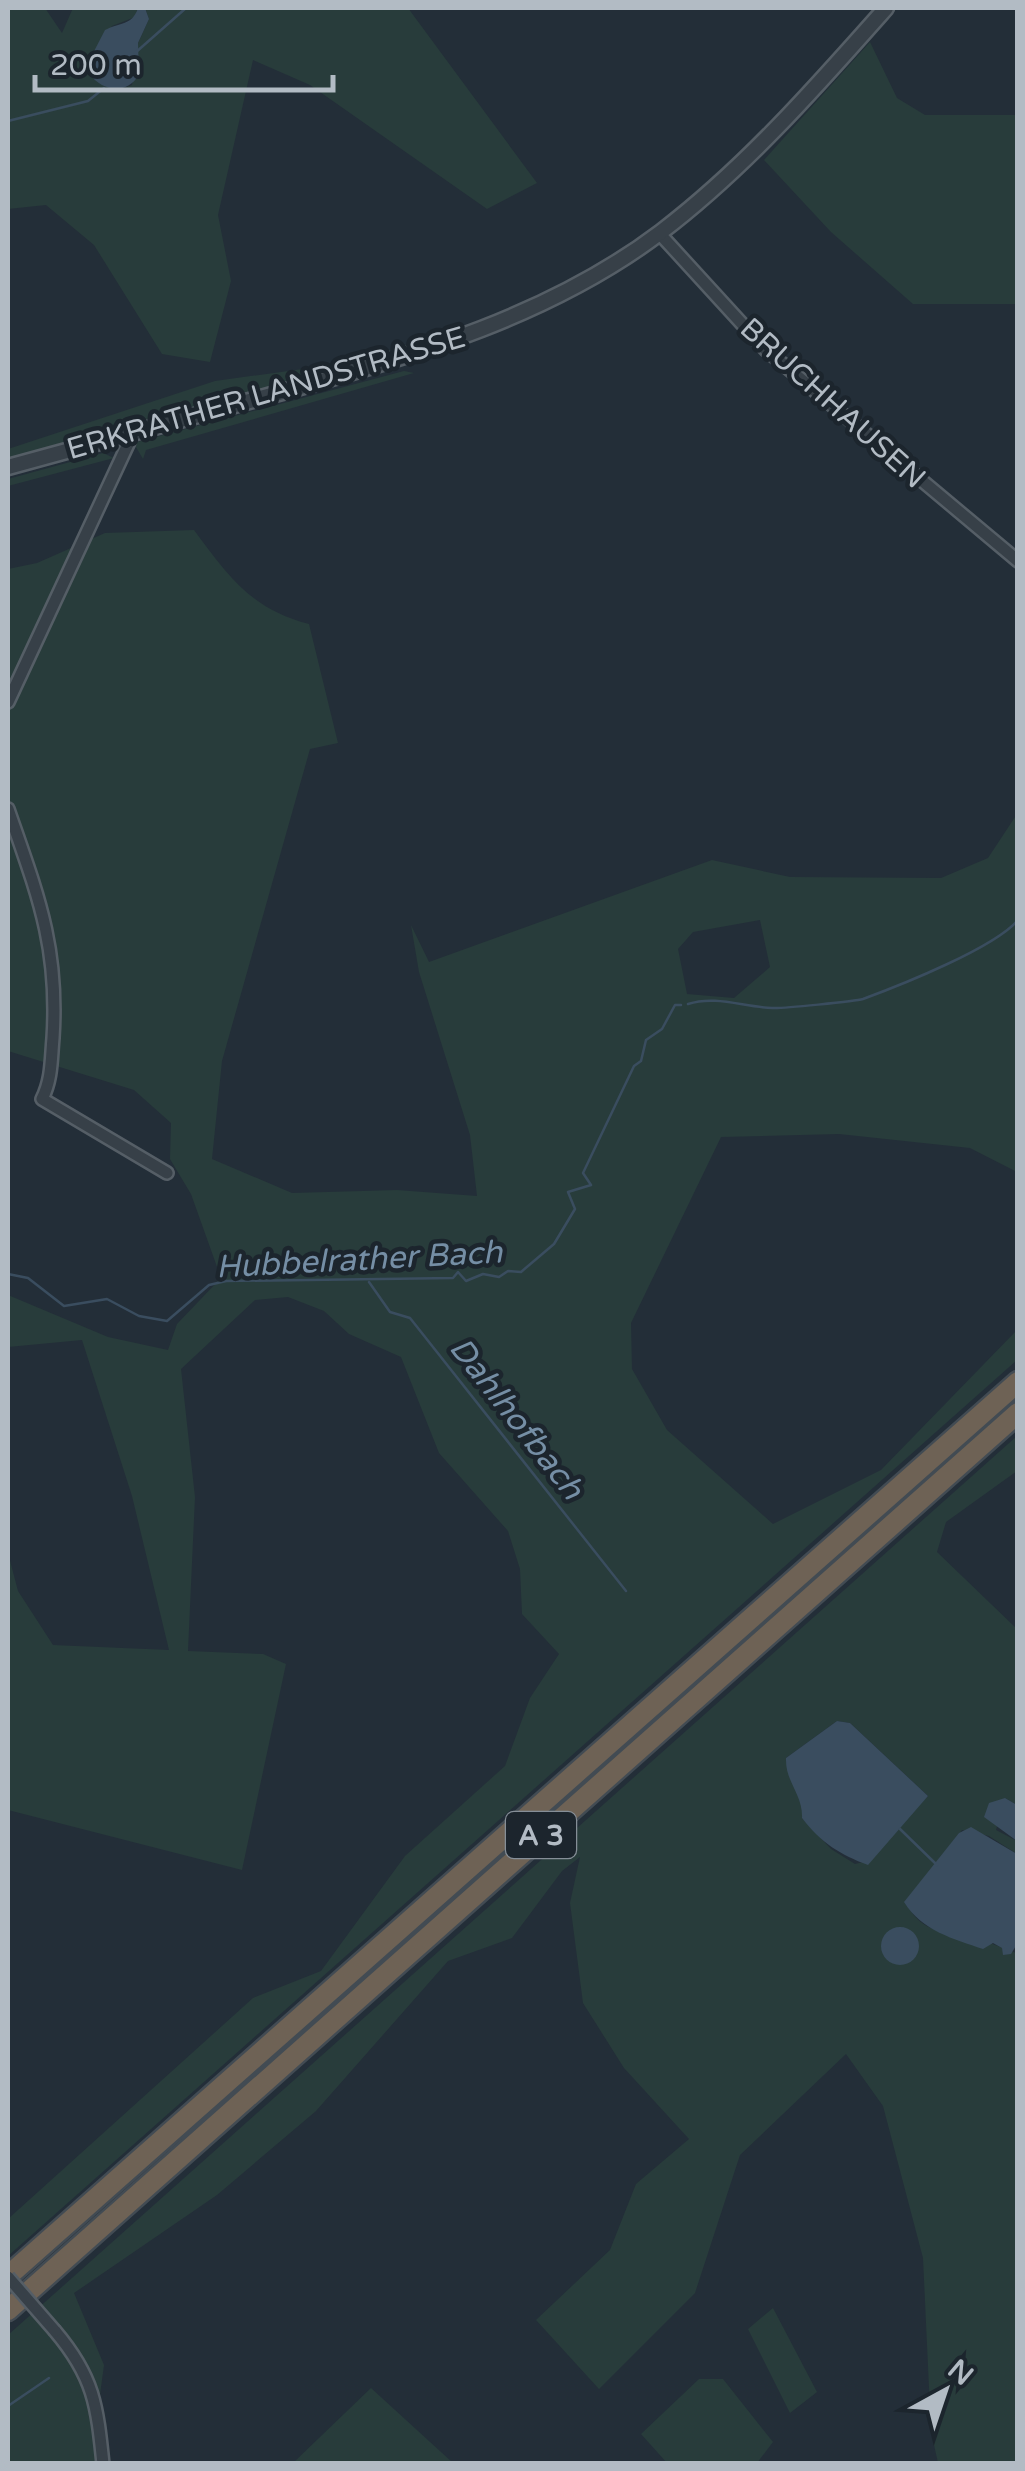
<svg xmlns="http://www.w3.org/2000/svg" width="1025" height="2471" font-family="'Varela Round',sans-serif">
	<rect width="100%" height="100%" fill="#232e38"/>
	<!-- green -->
	<path fill="#283c3b" fill-rule="evenodd" d="M8,8h37l17,25 11,-25h65l-3,9 -23,9 -23,35v13l27,17 16,-6 6,-42 11,-24 -4,-11h263l129,175 -50,26 -177,-124 -57,-25 -35,155 13,66 -21,81 -48,-8 -68,-109 -48,-40 -38,4z
		M870,42l27,56 28,17h92v189h-104l-82,-72 -67,-72z
		M459,329l-120,43 -331,89v-12l207,-68 131,-18z
		M404,371l10,2 -268,77 -3,9 -7,-12 1,-5z
		M103,453l11,5 -106,28v-7z
		M194,530c34,46 57,79 115,94l29,119 -28,6 -88,312 -10,98 80,34 105,-3 80,6 -7,-61 -51,-163 -8,-47 18,37 283,-102 78,17 151,1 47,-20 29,-44v358l-47,-24 -131,-14 -118,3 -90,186 1,46 35,61 106,94 108,-54 136,-140v30l-1009,896v-37l245,-221 68,-27 84,-115 100,-90 25,-68 29,-44 -37,-40 -2,-45 -12,-38 -69,-78 -38,-96 -52,-23 -25,-23 -36,-14 -33,3 -74,69 14,128 -7,154 75,3 23,10 -44,206 -234,-60v-257l10,38 35,54 116,5 -37,-154 -50,-156 -74,7v-52l100,42 60,13 9,-26 44,-46 -30,-84 -21,-35 1,-36 -37,-33 -126,-39v-482l29,-6 68,-30zM760,920l10,47 -36,31 -47,-4 -9,-45 15,-17z
		M1017,1436v35l-71,51 -9,30 80,77v176l-12,-7 -9,32 21,11v13l-28,-18 -27,-6 -57,72c20,35 33,23 64,38 5,3 9,7 14,8l7,-5 26,10 1,-9v519h-79l-7,-32 -8,-173 -40,-152 -37,-52 -106,101 -45,138 -96,96 -63,-69 74,-70 26,-66 53,-45 -65,-71 -41,-65 -13,-100 10,-46 -18,14 -50,67 -64,23 -132,150 -99,84 -143,98 30,72 -10,74 5,24h-91v-128zM837,1721l13,2 78,73 -65,66 -8,2 -24,-15 -29,-31v-16l-16,-44z
		M773,2308l44,84 -27,21 -42,-84z
		M699,2379h24l50,63 -16,21h-90l-26,-29z
		M371,2388l82,75h-160z"/>
	<!-- water -->
	<path fill="#3a4d5f" d="M138,8h7l4,11 -11,24 1,32c-13,20 -35,17 -50,-1v-13l16,-31c15,-8 27,-4 33,-22z
		M837,1721l13,2 78,73 -60,69c-27,-10 -47,-22 -66,-47 1,-24 -17,-36 -16,-60z
		M1005,1798l12,7v36l-33,-24 5,-14z
		M971,1827l46,27v90l-6,10 -8,1 -1,-7 -9,-5 -10,6c-29,-10 -61,-18 -79,-47l55,-69z
		M881 1946a19 19 0 1 1 38 0a19 19 0 1 1-38 0Z"/>
	<g fill="none" stroke-linecap="round" stroke-linejoin="round">
		<!-- stream -->
		<path stroke="#3a4d5f" stroke-width="2.5" d="M135,53l51,-45
			M8,121l80,-20 16,-13
			M688,1004c28,-9 55,3 84,4 9,1 84,-7 91,-9 38,-14 131,-51 155,-79
			M8,1274l20,4 36,28 43,-7 32,17 28,5 42,-36 17,-4 227,-3 5,-6 8,9 17,-7 16,3 9,-6 13,1 33,-28 21,-35 -7,-17 23,-7 -8,-12 51,-107 7,-5 5,-21 16,-11 13,-24h6
			M369,1282l21,30 20,6 216,273
			M900,1829l37,36
			M8,2406l41,-28"/>
		<!-- minor casing -->
		<g stroke="#555e66" stroke-width="16">
			<path id="minor" d="M659,233l107,117 252,211
				M8,702l121,-260 -2,-6
				M8,809c29,84 51,137 45,229 -2,22 -1,41 -11,61l125,74
				M55,2331c39,46 42,74 48,133"/>
		</g>
		<!-- tertiary casing -->
		<g stroke="#555e66" stroke-width="19">
			<path id="tertiary" d="M8,467c92,-26 185,-50 278,-76 131,-37 264,-75 375,-159 84,-64 155,-145 225,-224"/>
		</g>
		<!-- motorway casing -->
		<g stroke="#424b53" stroke-width="25">
			<path id="motorway" d="M8,2276l1010,-894
				M8,2310l1010,-897"/>
		</g>
		<!-- minor -->
		<use href="#minor" stroke="#374048" stroke-width="11"/>
		<!-- tertiary -->
		<use href="#tertiary" stroke="#374048" stroke-width="14"/>
		<!-- motorway -->
		<use href="#motorway" stroke="#6e6255" stroke-width="20"/>
		<!-- minor-bridge casing -->
		<g stroke="#555e66" stroke-width="16" stroke-linecap="butt">
			<path id="minor-bridge" d="M8,2277l47,54"/>
		</g>
		<!-- minor-bridge -->
		<use href="#minor-bridge" stroke="#374048" stroke-width="11"/>
	</g>
	<g text-anchor="middle" stroke-width="9" stroke-linejoin="round" paint-order="stroke">
		<!-- shield labels -->
		<rect fill="#1c252d" stroke="#858e97" stroke-width="2.5" x="506" y="1812" width="70" height="46" rx="8"/>
		<g font-size="28" font-weight="bold" fill="#b2bbc4">
			<text x="541" y="1845">A 3</text>
		</g>
		<!-- street labels -->
		<g font-size="30" fill="#b2bbc4" stroke="#1c252d">
			<text transform="translate(266 393) rotate(-16)" y="10">ERKRATHER LANDSTRASSE</text>
			<text transform="translate(833 403) rotate(42)" y="10">BRUCHHAUSEN</text>
		</g>
		<!-- water labels -->
		<g font-size="32" font-style="italic" fill="#758ea5" stroke="#1c252d">
			<text transform="translate(359 1259) rotate(-3)" y="11">Hubbelrather Bach</text>
			<text transform="translate(517 1418) rotate(52)" y="11">Dahlhofbach</text>
		</g>
	</g>
	<!-- border -->
	<rect width="1025" height="2471" fill="none" stroke="#b2bbc4" stroke-width="20"/>
	<!-- north arrow -->
	<g transform="translate(945 2391) rotate(40)" stroke="#1c252d" stroke-width="8" paint-order="stroke">
	<path d="M0-8L18 38L0 25L-18 38Z" fill="#b2bbc4"/>
	<text y="-15" font-size="28" font-weight="bold" text-anchor="middle" fill="#b2bbc4">N</text>
	</g>
	<!-- scale -->
	<path d="M35 75v15h298v-15" fill="none" stroke="#b2bbc4" stroke-width="5"/>
	<text x="50" y="75" font-size="30" fill="#b2bbc4" stroke="#1c252d" stroke-width="8" paint-order="stroke">200 m</text>
</svg>
